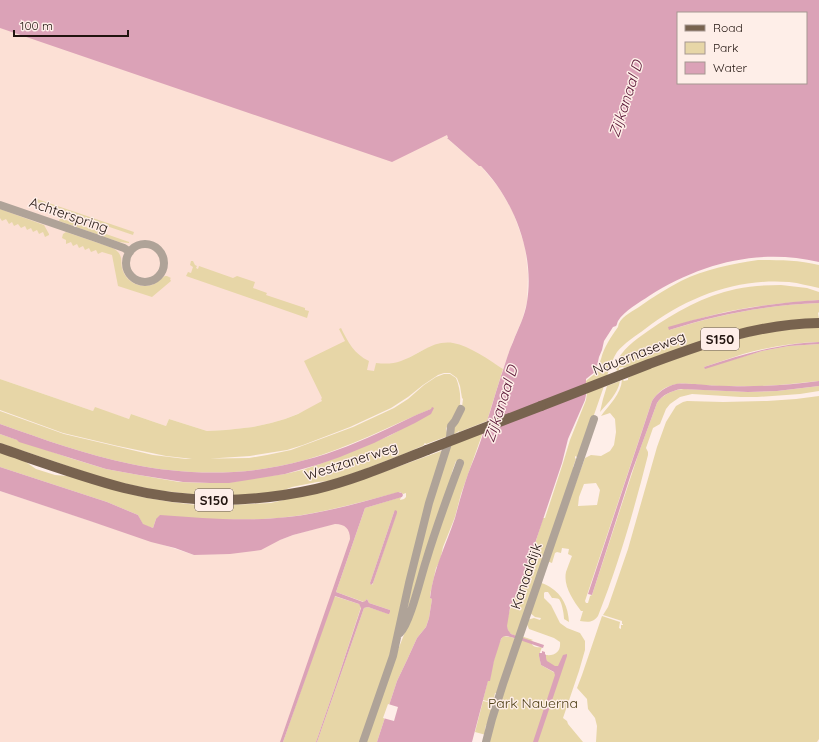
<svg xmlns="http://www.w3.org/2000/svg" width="819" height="742" font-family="Quicksand,sans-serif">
	<rect width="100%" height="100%" fill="#feeee8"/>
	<!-- built -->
	<path fill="#fce0d5" d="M0,0l447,135 1,4 10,9 23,18 18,22 14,24 12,34 3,28 -1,28 -5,18 -9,21 -10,28 -34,-20 -42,-1 -34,18 -14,15 -94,38 -14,4 -18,4 -27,3 -19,1 -38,-12 -3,7 -35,-12 -2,5 -34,-11 -2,3 -93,-32z
		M0,491l194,64 86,-15 13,-5 40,-11 23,1 -75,217h-281z"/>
	<!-- green -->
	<path fill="#e7d6a7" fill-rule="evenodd" d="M34,198l100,34 -1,3 -100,-34z
		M0,209l44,16 5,9v1l-4,2 -2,-5 -4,2 -2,-4 -4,2 -2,-4 -4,2 -2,-4 -4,2 -3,-4 -4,2 -2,-4 -3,2 -3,-5 -4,2 -2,-3z
		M60,218l69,24v1l-10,-1 -60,-21z
		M66,232l47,16c3,2 6,4 7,7 2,4 1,8 2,13 3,13 17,21 30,17 5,-2 8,-6 13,-9h2l4,2 -1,1 1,2 -19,16 -34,-11 -6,-31 -10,-3 -4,2 -2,-4 -5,2 -2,-4 -4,2 -2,-4 -4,2 -2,-4 -4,2 -2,-4 -5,2v-4l-4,-2 1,-4z
		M758,260c21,0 40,0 61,5v23c-10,-2 -20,-5 -30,-6 -53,-4 -102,15 -144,47 -8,6 -22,15 -28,23 -7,11 -10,25 -14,37 -8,23 -16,46 -24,69l-4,-2v2l1,1 -3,8 2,1 -58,168c-5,-1 -9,-3 -10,-9 -2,-11 12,-40 17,-50 7,-19 13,-40 19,-59h2l18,-55 7,-23 16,-40 1,-7 -1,-12 1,-1 10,-8c2,-4 2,-9 4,-13 3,-12 10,-22 17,-32 1,-9 13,-15 21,-20 14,-10 27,-18 42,-26 24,-12 51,-17 77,-21z
		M191,261h2l2,4 2,1 -1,2 2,1 1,-3 34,12 4,-2 18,6 -2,6 14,5 -1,2 39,13v2l4,1 -2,7 -121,-42 2,-4 3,1 2,-6 -3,-2z
		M781,285l26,3 12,4v8c-36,3 -71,6 -106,15 -15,4 -30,7 -44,15 51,-16 98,-25 150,-27v9l-1,1 1,6 -192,48 -3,1 -1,-1 -4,1v2l-2,1 -2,-6c6,-15 20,-25 33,-34 27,-19 56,-35 88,-42 15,-3 30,-4 45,-4z
		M819,327v15c-26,1 -52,5 -76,12 -13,4 -26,9 -39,13l1,1 57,-17 27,-5 30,-2v37c-27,3 -53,6 -81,5 -12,0 -24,0 -37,-1 -9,-1 -19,-3 -28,0 -9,2 -16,8 -21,16l-67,200 1,2h2l2,-7 2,-1 47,-143 18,-49c6,-9 16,-13 27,-14l64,3 29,-1 42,-5v5l-19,3 -43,3h-16l-49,-3 -12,3 -10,7 -4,5 -6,15 -7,4 -7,20 2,4v3c-14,55 -29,108 -50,161 -5,7 -10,6 -18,5l3,-10h-2c-8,-11 -18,-25 -15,-39 2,-6 4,-11 6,-16l-4,-2 1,-5 -7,-1 -1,5 -4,-1 -2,1 -3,10 -5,-2 38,-103 6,-3 10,1 9,-5 4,-6 2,-13 -1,-13 -5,-6 -9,3c8,-11 20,-22 21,-36h1l1,1 4,-1v-2c11,-7 27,-11 39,-16 35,-13 70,-25 106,-31 15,-2 31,-3 46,-4zM596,483l4,7 -3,15 -19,1 1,-9 5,-13z
		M341,328c7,14 13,26 28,33l-2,9 7,1 2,-8c9,1 17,1 25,-2 18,-6 31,-21 52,-18 17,3 36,17 50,26l-16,52 -28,11v-1l-6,4 -1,-2 10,-26 1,-8 -1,-1 -2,-12 -3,-8 -7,-5h-6l-6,2 -15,10 -15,12 -17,11 -41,19 -47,18 -16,5 -37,6 -46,3h-11l-27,-3 -48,-10 -55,-13 -63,-23v-31l93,32 2,-4 34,12 2,-5 35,12 3,-7 38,12 19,-1 27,-3 18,-4 14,-4 13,-5 24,-13 -1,-2 1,-1 -18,-37 41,-20 -6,-12z
		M444,374h6l6,4c5,12 7,30 -2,41 -4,5 -5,2 -8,10l2,7 -22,8 -1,-1 -1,1v1l-2,1 -18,8 -47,18 -27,9 -13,1 -25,5 -13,5 -34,3h-46l-44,-5 -46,-10 -109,-37v-9l70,24 36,11 33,6 40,7 31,1 24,-1 12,-3 39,-5 17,-4 18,-6 69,-28 9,-5 33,-22c-42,17 -82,39 -126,51 -56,16 -117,16 -174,4 -45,-9 -88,-25 -131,-40v-13l64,23 89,21 33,4 63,-1 18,-3 24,-5 62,-23 41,-19 14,-9 16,-14 12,-8z
		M620,381c-2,12 -12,22 -20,31l3,-13 4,-13z
		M819,396v343l-2,3h-221l1,-16 -2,-8 -7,-9 -1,-10 -10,-11 5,-13 20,-59 18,6 -1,6 2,1v-4h2v-1h-1v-3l-19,-6 5,-8 20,-58 29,-102 9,-25 10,-16 7,-4 4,-1 36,1 44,-1 29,-2z
		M483,432l-22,62 -6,23 -12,30 -3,14 -4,7 -6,27v3l2,1 -3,19 -3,9 -9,11 -10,22 -10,21 -20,61h-12l31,-87 9,-23 57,-169 -6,-2 -4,11 -1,7 -43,129 -2,-2 24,-99 19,-61z
		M444,450l-50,194 -33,98h-44l47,-134 4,-1 21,7 1,-4 -21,-7 -2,-4 -3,3 -28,-10 29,-84 36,-11 -1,3 4,-1 2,-2v-4l-3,1 -3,-2c-37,9 -75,21 -113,25 -24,3 -48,3 -73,2 -19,0 -38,0 -58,0l-3,9 -10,-3 -5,-10 -31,-13 -107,-35v-15l23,8 13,9 19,6 13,1 74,21 29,5 26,3h32l42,-2 82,-20zM397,511l-24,72 -1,2 -2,-2 24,-71z
		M541,583c4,1 6,2 9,4 13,8 18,20 19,35l-5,-3c0,-5 -2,-16 -5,-20 -2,-1 -5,-1 -7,-1l-4,-6h-3l-1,1v5l7,7 9,18 7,5 13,5 5,8v9l-6,21 -16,47 4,3 1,3 15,18h-95l33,-106 12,4 -2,1v1c1,5 7,6 11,5l-3,8 2,10 14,8 2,-6c-7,-2 -12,-4 -11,-12 9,1 15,-3 14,-13l-6,-4 -25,-9 -3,-7 1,-2 7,-2 6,2 1,-2 -6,-1 -6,-5z
		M334,596l25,8 2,3 -25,77 -20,58h-33z
		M503,636l8,1 5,2 -18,54h-3l-1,5 2,1 -1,4 -12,-3 5,-20 2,1c1,-11 7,-37 13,-45z
		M483,701l9,2 -2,6 3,1 -4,15h-3l-1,5 2,1 -1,4 -11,-3z"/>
	<!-- water -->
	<path fill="#dba2b7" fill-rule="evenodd" d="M0,0h819v262c-60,-14 -118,1 -170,34 -9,6 -25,15 -31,25 -1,2 -1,4 -2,5l-3,1 -9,14 -2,9 -3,7 -3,14 -10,8v16l-1,5 -17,39 -6,24 -38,113 -14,32 -3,18 1,4 3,4 33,11 -1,3 -32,-11c-5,-1 -7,-2 -10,2l-7,22 -4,20h-2l-16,61h-95l20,-61 10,-21 10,-22 9,-11 3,-9 3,-19 -2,-1c3,-28 16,-53 25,-80 4,-15 8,-30 13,-44 4,-11 9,-22 13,-34 7,-21 13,-42 20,-64 4,-11 7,-23 12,-34 5,-13 12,-26 14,-40 8,-48 -13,-102 -46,-136h-2l-32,-28h1l-1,-3 -55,27 -392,-134zM678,13h128v70h-128z
		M819,300v3c-51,2 -101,11 -150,27l-1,-3c50,-15 99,-24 151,-27z
		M819,342v2l-30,2 -27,5 -57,18 -1,-2c40,-13 73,-23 115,-25z
		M819,381v5l-42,5 -29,1 -67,-3c-10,2 -19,6 -24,14l-26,71 -39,121 -4,-1 64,-193c5,-8 14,-15 24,-17 6,-1 13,0 19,0 11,1 23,2 34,2 30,1 60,-1 90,-5z
		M432,407l2,1 -3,6 -16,9 -41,20 -34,14 -20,7 -35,10 -56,9h-19l-27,-1 -44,-7 -33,-6 -87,-27 -2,-2 -17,-6v-10c43,15 86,31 131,40 57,12 118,12 174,-4 28,-7 56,-19 82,-31 9,-4 18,-9 27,-13 6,-3 12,-5 17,-7z
		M0,467l107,35 31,13 5,9 10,4 3,-9 4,-4c44,3 84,7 128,2 37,-4 74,-15 110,-25l4,1 1,2 -1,2 -37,11 -29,84 27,10 2,-1 2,-2 2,4 21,7v2l-1,2h-1l-20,-7 -4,1 -47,134h-1l20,-58 25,-76 -2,-4 -24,-8 -52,146h-3l70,-203c0,-10 -5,-15 -15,-15l-42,11 -13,5 -19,10 -31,4 -36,1 -19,-7 -24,-6 -61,-21 -90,-30z
		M395,510l2,1v2l-24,70 -2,2 -1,-2 24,-71z
		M542,651l3,1v2l1,1v3l1,3 8,5h3l5,-11 4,-1v2l-29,86h-5l22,-67 -1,-3 -13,-7 -2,-9v-3h3z"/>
	<!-- pier -->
	<path fill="#feeee8" d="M388,704l10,3 -4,14 -11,-3z"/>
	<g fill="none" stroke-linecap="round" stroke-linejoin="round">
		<!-- minor -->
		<path stroke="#afa398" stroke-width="8" d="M0,205l96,33 28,10 6,4
			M126 263a19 19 0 1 1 38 0a19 19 0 1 1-38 0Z
			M400,633c10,-9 21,-57 26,-72 10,-33 22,-66 34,-98
			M363,742l30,-86 16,-73 20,-80 21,-66 1,-11 4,-5 6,-12
			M486,742l6,-23 11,-35 91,-265"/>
		<!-- major -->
		<path stroke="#78634f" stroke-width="10" d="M541,406c36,-14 72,-28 108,-42 57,-21 108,-40 170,-41
			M0,448c41,14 82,29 124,40 63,16 129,15 192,1 38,-9 75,-25 111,-39"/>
		<!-- major-bridge -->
		<path stroke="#78634f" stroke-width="10" d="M427,450l114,-44"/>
	</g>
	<g text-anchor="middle" stroke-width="3" stroke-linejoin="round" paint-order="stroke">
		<!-- shield labels -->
		<g fill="#feeee8" stroke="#635550" stroke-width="1">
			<rect x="701" y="328" width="38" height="22" rx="3"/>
			<rect x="195" y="489" width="38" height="22" rx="3"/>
		</g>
		<g font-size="13" font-weight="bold" fill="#21140f">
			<text x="720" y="344">S150</text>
			<text x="214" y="505">S150</text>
		</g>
		<!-- street labels -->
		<g font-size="14" fill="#21140f" stroke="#feeee8">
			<text transform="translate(69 215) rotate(19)" y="5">Achterspring</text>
			<text transform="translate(639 353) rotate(-21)" y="5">Nauernaseweg</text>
			<text transform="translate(351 461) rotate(-18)" y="5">Westzanerweg</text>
			<text transform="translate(526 576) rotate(-71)" y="5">Kanaaldijk</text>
		</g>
		<!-- park labels -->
		<g font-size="14" fill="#504118" stroke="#feeee8">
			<text x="533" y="708">Park Nauerna</text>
		</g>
		<!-- water labels -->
		<g font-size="15" font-style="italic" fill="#5d1a39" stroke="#feeee8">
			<text transform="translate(626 99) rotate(-72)" y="5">Zijkanaal D</text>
			<text transform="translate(501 404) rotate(-72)" y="5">Zijkanaal D</text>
		</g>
	</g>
	<!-- legend -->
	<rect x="677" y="12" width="130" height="72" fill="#feeee8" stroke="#a69791"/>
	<rect x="685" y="25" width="20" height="6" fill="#78634f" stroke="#a69791"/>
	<text x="713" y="32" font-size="12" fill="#21140f">Road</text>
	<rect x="685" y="42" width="20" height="12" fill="#e7d6a7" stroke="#a69791"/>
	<text x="713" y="52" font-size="12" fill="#21140f">Park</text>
	<rect x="685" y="62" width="20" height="12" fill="#dba2b7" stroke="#a69791"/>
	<text x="713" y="72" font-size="12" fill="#21140f">Water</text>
	<!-- scale -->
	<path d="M14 30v6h114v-6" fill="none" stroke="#21140f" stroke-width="2"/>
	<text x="20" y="30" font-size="12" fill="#21140f" stroke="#feeee8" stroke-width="3" paint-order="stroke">100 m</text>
</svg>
